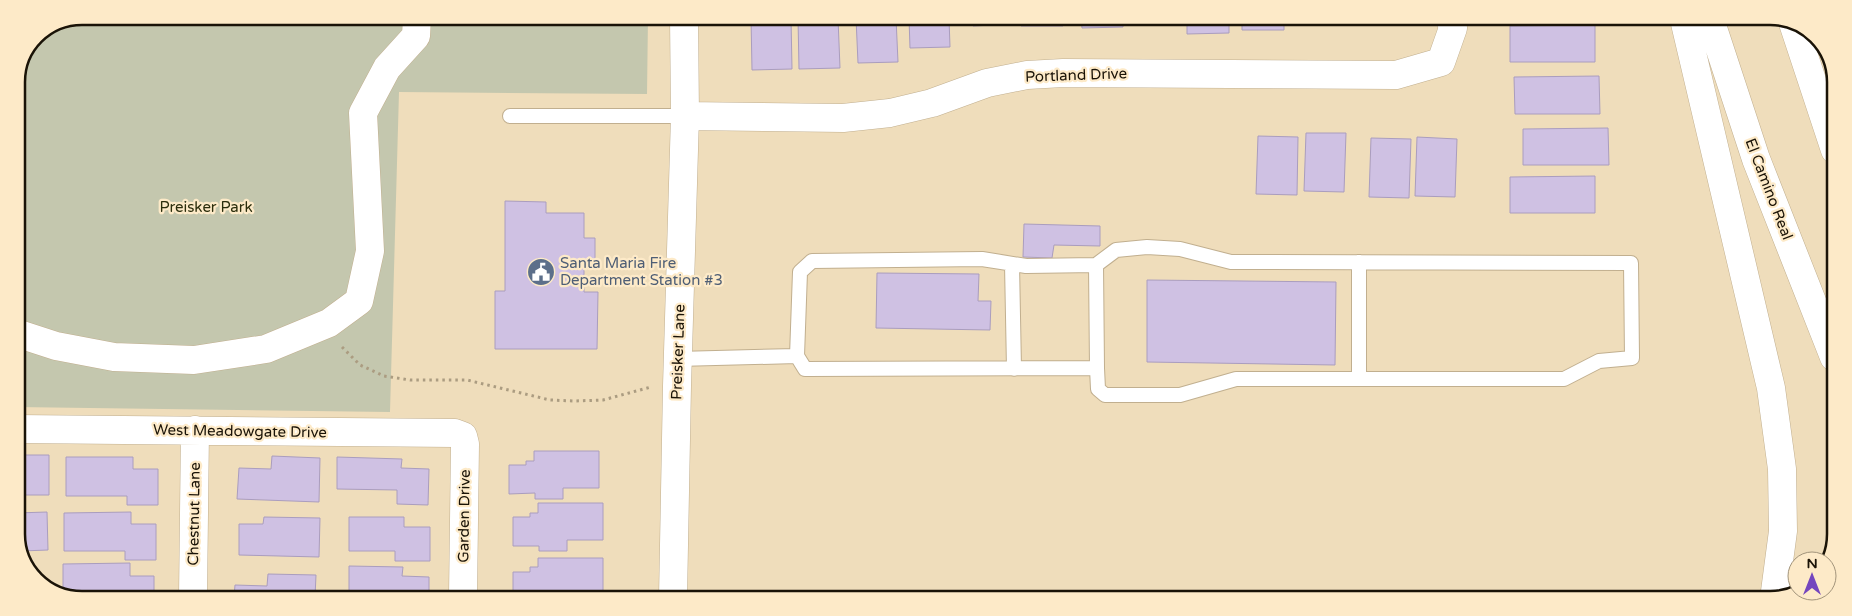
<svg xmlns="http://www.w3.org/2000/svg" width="1852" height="616" font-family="'Varela Round',sans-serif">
	<rect width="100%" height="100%" fill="#efddbb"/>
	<!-- green -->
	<path fill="#c4c7ae" d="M82,16l566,1 -1,77 -248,-2 -9,320 -374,-5v-329l20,-43z"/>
	<!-- building -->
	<path fill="#cfc1e3" stroke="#aa9dbe" d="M751,18h40l1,51 -40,1z
		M798,18h40l2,50 -41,1z
		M856,18h40l2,44 -40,1z
		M909,18h40l1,29 -40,1z
		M973,18h40v6l-40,2z
		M1021,18h42v8h-42z
		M1081,18h42v9l-41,1z
		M1130,18h41v5l-40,2z
		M1187,18l42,1v14l-42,1z
		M1242,19h42v11h-42z
		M1353,19h27v4h-27z
		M1595,25v37h-85v-36z
		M1599,76l1,38h-85l-1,-37z
		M1608,128l1,37h-86v-36z
		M1306,133h40l-2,59 -40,-1z
		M1258,136l40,1 -1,58 -41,-1z
		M1417,137l40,2 -2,58 -40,-1z
		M1371,138l40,1 -2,59 -40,-1z
		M1595,176v37h-85v-36z
		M505,201l41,1v11h38v25h11v30h-11v24h14l-1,57h-102v-58h10z
		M1024,224l76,2v20l-46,-1 -2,13 -29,-1z
		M877,273l102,1 -1,27h13l-1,29 -114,-2z
		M1147,280l189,2 -1,83 -188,-3z
		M534,451h65v37h-36v11h-28v-6l-26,1v-29h17v-4h8z
		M16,455h33v40h-33z
		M272,456l48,2 -1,44 -82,-3 2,-31 32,1z
		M66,457h67v12h25v36h-31v-9h-61z
		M337,457l65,2 -1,9 28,1 -1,36 -31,-1v-14l-60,-1z
		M538,503h65v37h-36v11h-28v-5h-26v-29h17v-4h8z
		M47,512l1,38 -27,1 -5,-12v-26z
		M131,512v12h25v36h-31v-9h-61v-38z
		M264,517l56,1 -1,39 -80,-2v-31h24z
		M349,517h55v10h26v34h-35v-10h-46z
		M538,558h65v37h-36v2h-54v-25h17v-5h8z
		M130,563v13h24v21l-91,-1v-32z
		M349,566l54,1 -1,9 27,1v20h-80z
		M268,574l48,1 -1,22h-81l1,-12 32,1z"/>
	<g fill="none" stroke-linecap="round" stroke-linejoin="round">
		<!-- lane casing -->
		<g stroke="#c1af8f" stroke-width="16">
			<path id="lane" d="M510,116h175
				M1012,264l2,105
				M1096,265l1,103
				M677,359l120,-3 8,13 292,-1 1,21 7,6h75l56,-16h328l35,-18 33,-3 -1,-95 -400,-1 -51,-13 -33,-2 -31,3 -20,15 -70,1 -44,-7 -170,2 -12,11 -3,84
				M1359,379v-117"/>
		</g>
		<!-- street casing -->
		<g stroke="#c1af8f" stroke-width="29">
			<path id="street" d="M685,116l158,2 47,-5 42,-10 55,-20 40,-8 36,-2 333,2 45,-13 12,-34 -3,-9
				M16,333l40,13 58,11 80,3 72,-11 63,-26 30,-22 11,-50 -7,-138 24,-45 29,-32 1,-19
				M16,429l439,4 8,3 2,8 -2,153
				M193,597l2,-167
				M673,598l4,-212 8,-270 -1,-99"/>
		</g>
		<!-- highway casing -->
		<g stroke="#c1af8f" stroke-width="29">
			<path id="highway" d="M1684,19l87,369 11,81 1,62 -9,68
				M1710,19l46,140 78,198
				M1792,20l43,130"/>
		</g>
		<!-- path -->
		<path stroke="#ab9c81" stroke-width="3" stroke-dasharray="2.5 4" stroke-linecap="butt" d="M342,347l18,18 24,11 26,4h57l83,20 24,1 29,-1 48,-13"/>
		<!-- lane -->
		<use href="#lane" stroke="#fff" stroke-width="14"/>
		<!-- street -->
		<use href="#street" stroke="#fff" stroke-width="28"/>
		<!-- highway -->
		<use href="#highway" stroke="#fff" stroke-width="28"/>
	</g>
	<!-- icons -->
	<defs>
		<g id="civic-disc" transform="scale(1.4375)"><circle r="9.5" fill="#5c6f8a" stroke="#fdeac8"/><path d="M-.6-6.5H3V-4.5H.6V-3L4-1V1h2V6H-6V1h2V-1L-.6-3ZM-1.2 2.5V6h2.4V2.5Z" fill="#fff"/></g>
	</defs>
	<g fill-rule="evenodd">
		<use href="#civic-disc" x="541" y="272"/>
	</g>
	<g text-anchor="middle" stroke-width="4.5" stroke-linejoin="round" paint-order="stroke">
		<!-- street labels -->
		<g font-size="15" fill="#1a1307" stroke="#fdeac8">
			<text transform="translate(1076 75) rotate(-2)" y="5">Portland Drive</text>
			<text transform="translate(1769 189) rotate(69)" y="5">El Camino Real</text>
			<text transform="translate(678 352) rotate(-88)" y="5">Preisker Lane</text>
			<text transform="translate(240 431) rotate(1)" y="5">West Meadowgate Drive</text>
			<text transform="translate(194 514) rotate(-89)" y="5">Chestnut Lane</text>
			<text transform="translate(464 516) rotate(-89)" y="5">Garden Drive</text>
		</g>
		<!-- park labels -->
		<g font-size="15" fill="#2b2d0c" stroke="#fdeac8">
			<text x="206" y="212">Preisker Park</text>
		</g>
		<!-- service labels -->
		<g font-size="15" fill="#4e5e75" stroke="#fdeac8" text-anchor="start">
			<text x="560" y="268">Santa Maria Fire<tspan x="560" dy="17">Department Station #3</tspan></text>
		</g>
	</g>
	<!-- crop -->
	<path d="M0 0H1852V616H0ZM82 25H1770A57 57 0 0 1 1827 82V534A57 57 0 0 1 1770 591H82A57 57 0 0 1 25 534V82A57 57 0 0 1 82 25Z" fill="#fdeac8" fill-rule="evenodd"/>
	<path fill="none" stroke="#1a1307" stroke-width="2.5" d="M82 25H1770A57 57 0 0 1 1827 82V534A57 57 0 0 1 1770 591H82A57 57 0 0 1 25 534V82A57 57 0 0 1 82 25Z"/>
	<!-- north arrow -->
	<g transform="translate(1812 576)"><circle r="24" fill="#fdeac8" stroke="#a2947b"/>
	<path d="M0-4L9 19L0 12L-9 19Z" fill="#7446be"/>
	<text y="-8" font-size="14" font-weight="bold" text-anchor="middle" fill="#1a1307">N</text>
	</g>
</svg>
